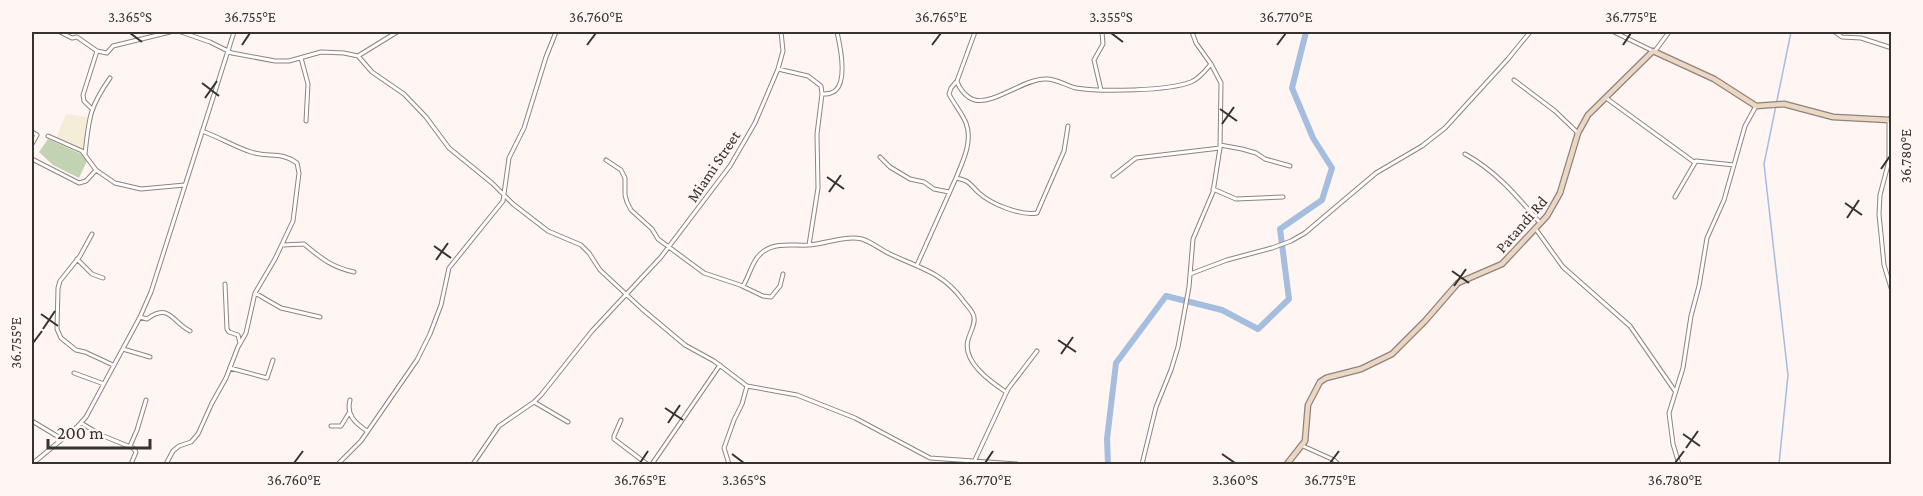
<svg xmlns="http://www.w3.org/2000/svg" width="1923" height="496" font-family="'Crimson Pro',serif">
	<rect width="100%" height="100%" fill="#fff5f2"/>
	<!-- education -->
	<path fill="#f5edd7" d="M66,114l21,3 -3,32 -28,-11z"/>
	<!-- green -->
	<path fill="#c2d3b1" d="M48,139l33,15 6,7 -8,17 -26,-13 -14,-13z"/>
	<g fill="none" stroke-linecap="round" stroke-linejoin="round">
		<!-- stream -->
		<path stroke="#a5bddf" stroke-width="1.5" d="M1779,464l9,-89 -24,-211 27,-132"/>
		<!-- river -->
		<path stroke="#a5bddf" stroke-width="6" d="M1108,464l-1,-25 9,-76 50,-67 56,14 36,19 31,-30 -9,-70 42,-29 10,-32 -19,-30 -21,-50 14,-56"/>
		<!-- street casing -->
		<g stroke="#8e837f" stroke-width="5">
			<path id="street" d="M60,32l12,6 5,-1 20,14 -14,44 1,6 7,7
				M181,32l29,10 22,11 43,8h14l32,-9 23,1 14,3 14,16 32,22 22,23 23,31 43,35 21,21 35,27 33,14 8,8 11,17 42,39 43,36 29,16 33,25 50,9 58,23 75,40 87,6
				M975,32l-18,49c2,8 10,17 18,19 18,5 49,-21 70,-21 11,-1 21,7 31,9 25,4 92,3 115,-6 8,-3 15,-12 20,-18
				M1614,32l39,19
				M1835,32l7,5 19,1 31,10
				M97,51l10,2 6,-7 57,-14
				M1655,51l14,-19
				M358,56l39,-24
				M301,58l7,26 -2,37
				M778,69l30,7 13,10 1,8 -5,40 1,54 -9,57
				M1514,80l41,31 23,22
				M1101,90l-7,-30 9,-16 -1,-12
				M822,94c5,0 10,0 14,-4 11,-11 4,-45 1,-58
				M1606,98l88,64
				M1889,120v41l-9,34 -1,19 5,51 8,26
				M32,132l5,3 -5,9
				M48,136l34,15 14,19 19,13 26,6 44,-4
				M1220,145l22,4 14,4 9,6 25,7
				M85,154c4,-36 4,-46 25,-76
				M1465,154c31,17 52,42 75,69
				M880,157l10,10 20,12 14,3 10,7 15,3
				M32,159l47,24 7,-2 10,-11
				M606,160l15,10 4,8v17l2,7 4,8 21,19 6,10 46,34 39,13c7,-11 9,-27 21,-35 13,-9 30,-5 44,-6 18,-1 37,-10 54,-6 10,3 19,11 28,15 29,14 52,18 72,45 3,5 9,10 11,15 4,8 -3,18 -5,26 -6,22 23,42 38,52
				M1113,176l23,-18 84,-10
				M956,178c7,-17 17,-37 10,-55 -4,-10 -12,-19 -17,-29l2,-6 6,-7
				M1213,189l23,10 47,-2
				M1675,197l21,-36 38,4
				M1535,228l28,39 67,59 45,65
				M92,234l-12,22 -20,25 -2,7 -1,41 4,9 15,12 9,2 28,13
				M282,245l22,-1c17,14 27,23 50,28
				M77,259l15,15 11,4
				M917,265l39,-87c15,3 13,6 23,15 12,11 42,23 58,20l27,-62 4,-25
				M1190,274l37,-14 45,-12 19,-7 14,-8 71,-60 46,-27 23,-18 63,-69 22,-27
				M225,284l2,45 2,3 9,3 2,8
				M742,286l21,10 8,1 9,-11 3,-12
				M255,293l26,15 39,9
				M140,317l7,2c22,-17 25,3 43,12
				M123,349l27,8
				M230,368l37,10 6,-18
				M74,373l30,11
				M350,400c-4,15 5,23 17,31
				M534,402l34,20
				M621,420l-7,16v3l33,25
				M32,421l30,18
				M81,423l20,12 32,13 3,4 -5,12
				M331,426h10l8,-13
				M130,446l7,-16 9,-30
				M1303,446l31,14 4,4
				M974,462l34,-73 29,-38
				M32,464l45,-37 9,-10 54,-100 11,-25 83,-260
				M166,464l7,-13 6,-5 12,-4 7,-8 14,-31 14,-25 12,-31 8,-14 9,-40 20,-34 18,-38 6,-48 -2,-10c-16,-12 -28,-5 -46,-11 -16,-5 -32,-15 -49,-21
				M338,464l23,-23 56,-81 13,-26 11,-29 8,-37 54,-67 6,-43 15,-30 22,-71 10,-25
				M473,464l26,-38 35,-24 7,-7 51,-64 69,-74 69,-91 25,-43 23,-54 5,-18 -2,-19
				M652,464l68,-99
				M729,464l-5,-16 10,-28 8,-16 5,-18
				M1142,464l14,-57 15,-37 7,-23 11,-60 4,-48 20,-47 7,-44 1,-65 -10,-19 -15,-21 -4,-11
				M1679,464l-6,-20 -4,-31 14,-45 8,-52 8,-30 8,-48 17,-38 21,-74 11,-20"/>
		</g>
		<!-- secondary casing -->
		<g stroke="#8e837f" stroke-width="7">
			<path id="secondary" d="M1287,464l18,-23 3,-36 12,-23 6,-4 35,-9 31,-15 33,-33 33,-38 44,-19 45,-48 13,-23 18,-60 10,-18 65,-64 61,28 42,27 28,-2 49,13 56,3 3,-2"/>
		</g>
		<!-- street -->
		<use href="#street" stroke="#fff" stroke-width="3"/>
		<!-- secondary -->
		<use href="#secondary" stroke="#ebd7c2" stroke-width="4.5"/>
	</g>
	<!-- ticks -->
	<path fill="none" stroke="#363230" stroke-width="2" d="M130,33l12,9M1111,33l12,9M242,45l8,-12M587,45l9,-12M932,45l9,-12M1277,45l9,-12M1623,45l8,-12M202,83l17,13M205,98l12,-17M1220,109l17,12M1222,124l12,-17M1881,169l9,-13M827,177l17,12M829,192l12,-17M1845,203l17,12M1847,218l12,-18M434,246l17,12M436,260l12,-17M1452,271l17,12M1454,286l12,-17M41,314l17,12M43,329l12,-18M1058,340l18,12M33,343l9,-12M1061,354l12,-17M665,408l18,12M668,423l12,-18M1683,434l17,12M1686,448l12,-17M732,454l12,9M1222,454l13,9M294,463l9,-12M640,463l8,-12M985,463l8,-12M1330,463l9,-12M1675,463l9,-12"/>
	<g text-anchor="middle" stroke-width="4.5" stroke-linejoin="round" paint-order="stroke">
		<!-- street labels -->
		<g font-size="16" fill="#363230" stroke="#fff5f2">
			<text transform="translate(713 166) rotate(-56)" y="6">Miami Street</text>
			<text transform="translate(1521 224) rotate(-49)" y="6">Patandi Rd</text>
		</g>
	</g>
	<!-- border -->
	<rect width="1923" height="496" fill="none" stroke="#fff5f2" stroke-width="66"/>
	<!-- scale -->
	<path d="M48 439v9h102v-9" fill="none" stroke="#363230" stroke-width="3"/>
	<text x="57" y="439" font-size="18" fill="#363230" stroke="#fff5f2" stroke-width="4.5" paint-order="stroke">200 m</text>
	<rect x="33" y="33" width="1857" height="430" fill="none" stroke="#363230" stroke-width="2"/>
	<g font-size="15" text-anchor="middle" fill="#363230">
		<text x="130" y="22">3.365°S</text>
		<text x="250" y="22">36.755°E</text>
		<text x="596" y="22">36.760°E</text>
		<text x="941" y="22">36.765°E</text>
		<text x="1111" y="22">3.355°S</text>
		<text x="1286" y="22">36.770°E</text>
		<text x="1631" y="22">36.775°E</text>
		<text transform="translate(1906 156) rotate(-90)" y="5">36.780°E</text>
		<text transform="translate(16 343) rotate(-90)" y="5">36.755°E</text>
		<text x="294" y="485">36.760°E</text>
		<text x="640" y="485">36.765°E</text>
		<text x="744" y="485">3.365°S</text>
		<text x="985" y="485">36.770°E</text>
		<text x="1235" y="485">3.360°S</text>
		<text x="1330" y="485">36.775°E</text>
		<text x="1675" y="485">36.780°E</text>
	</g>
</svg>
